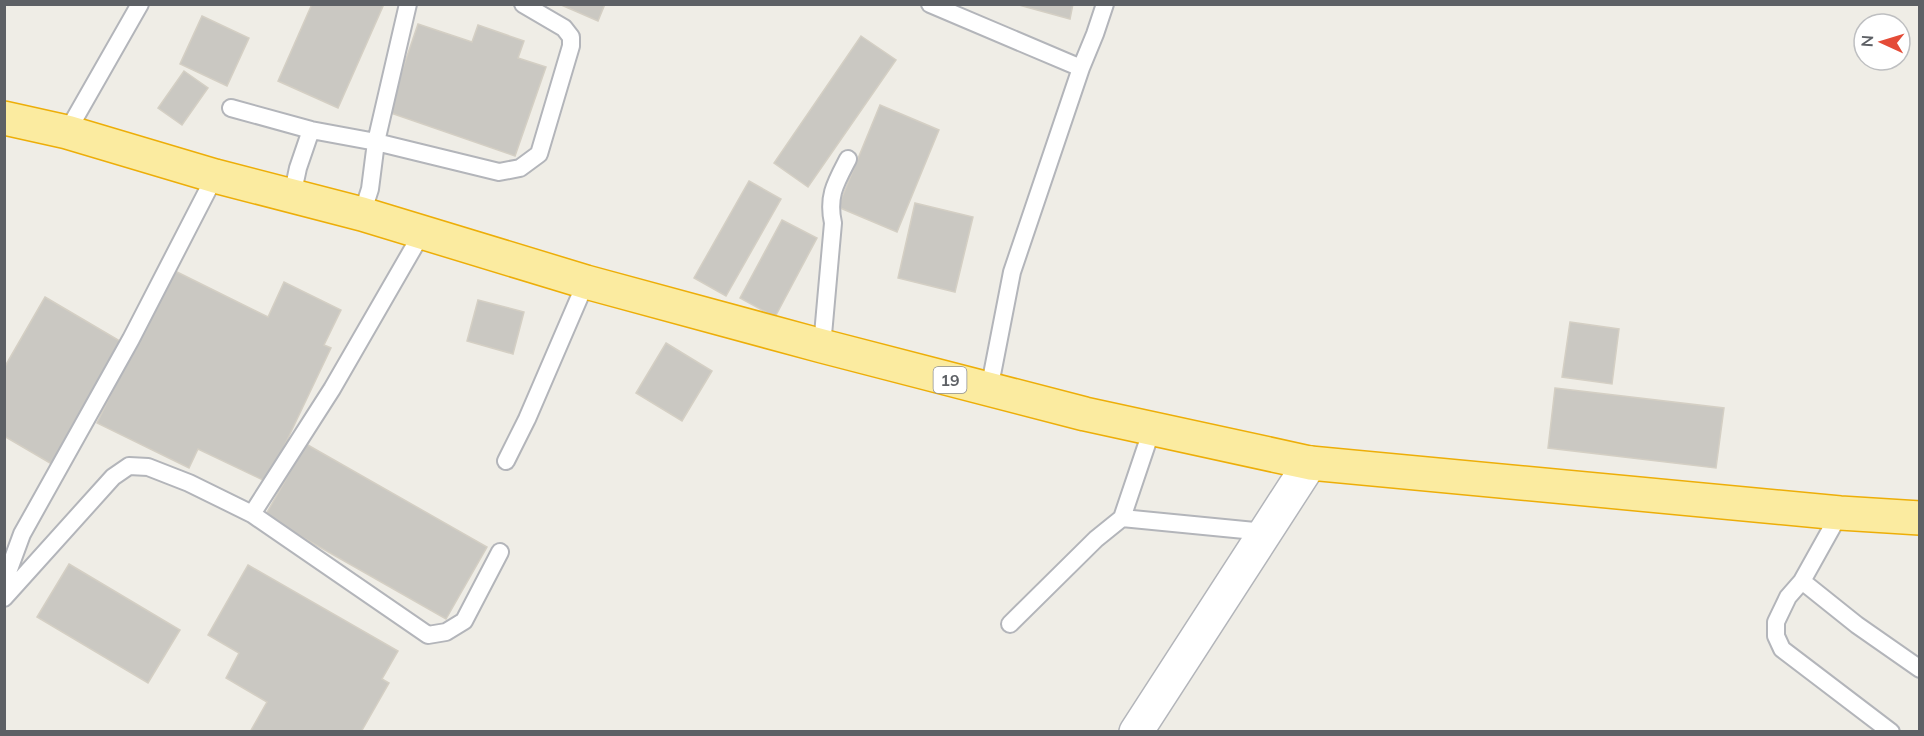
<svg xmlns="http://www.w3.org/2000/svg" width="1924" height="736" font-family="Mulish,sans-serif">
	<rect width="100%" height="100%" fill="#efede6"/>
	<!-- building -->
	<path fill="#cac8c2" stroke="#d4cfc4" stroke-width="1.5" d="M312,4h72l-46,104 -60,-27z
		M559,4h46l-7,17z
		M1015,4h58l-3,15z
		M202,16l47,22 -22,48 -47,-22z
		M418,24l54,18 6,-17 46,16 -6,17 28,9 -31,89 -127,-44z
		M861,36l35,24 -88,127 -34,-24z
		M184,71l24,17 -26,37 -24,-17z
		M880,105l59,25 -42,102 -59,-25z
		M749,181l32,18 -55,97 -32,-18z
		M915,203l58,14 -18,75 -57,-14z
		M782,220l35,18 -42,79 -35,-19z
		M171,269l97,48 16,-35 57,28 -17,35 7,3 -64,134 -69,-33 -9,19 -92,-45z
		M45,297l80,47 -70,122 -51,-30v-68z
		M478,300l46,12 -11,42 -46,-13z
		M1570,322l49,7 -7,55 -50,-7z
		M666,343l46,28 -30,50 -46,-28z
		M1555,388l169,20 -8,60 -168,-20z
		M306,444l181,103 -41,72 -181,-103z
		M69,564l111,66 -32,53 -111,-66z
		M248,565l150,86 -16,28 7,4 -28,49h-111l17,-30 -41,-24 13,-25 -31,-18z"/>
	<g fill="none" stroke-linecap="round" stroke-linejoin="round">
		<!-- service casing -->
		<g stroke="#b3b5ba" stroke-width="20">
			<path id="service" d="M930,4l151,64
				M231,108l80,22 65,12 123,30 21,-4 19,-14 32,-108v-9l-7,-9 -41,-24
				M67,132l73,-128
				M292,196l6,-28 13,-38
				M362,214l8,-25 6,-47 32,-138
				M822,346l11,-123c-6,-27 3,-41 15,-64
				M989,390l23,-118 69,-204 14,-34 10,-30
				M506,461l21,-42 59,-137
				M1840,513l-38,68 -14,16 -12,25v14l6,13 109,83
				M252,514l80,-125 90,-156
				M1122,518l143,14
				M1802,581l55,44 63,44
				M4,583l18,-49 109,-195 84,-163
				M4,598l109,-121 16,-11 19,1 41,16 63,31 176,121 18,-3 18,-11 36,-69
				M1010,624l86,-85 26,-21 30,-89"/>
		</g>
		<!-- minor casing -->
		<g stroke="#b3b5ba" stroke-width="36">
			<path id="minor" d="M1136,732l174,-269"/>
		</g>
		<!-- trunk casing -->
		<g stroke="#edae08" stroke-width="36">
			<path id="trunk" d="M4,118l63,14 148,44 147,38 224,68 236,64 263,68 225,49 530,50 80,5"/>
		</g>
		<!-- service -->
		<use href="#service" stroke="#fff" stroke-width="16"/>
		<!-- minor -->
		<use href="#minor" stroke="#fff" stroke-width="33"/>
		<!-- trunk -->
		<use href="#trunk" stroke="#fbeba0" stroke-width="33"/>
	</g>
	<g text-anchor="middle" stroke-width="4.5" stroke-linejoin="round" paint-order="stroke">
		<!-- shield labels -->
		<rect fill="#fff" stroke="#8e9093" stroke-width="1.5" x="933.5" y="367" width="33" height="26" rx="4.5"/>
		<g font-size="16" font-weight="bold" fill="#5d6065">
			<text x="950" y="386">19</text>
		</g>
	</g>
	<!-- border -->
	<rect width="1924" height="736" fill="none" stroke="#5d6065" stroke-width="12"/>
	<!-- north arrow -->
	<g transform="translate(1882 42) rotate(274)"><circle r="28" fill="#ffffff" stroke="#bebfc1" stroke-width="1.5"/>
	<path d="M0-4.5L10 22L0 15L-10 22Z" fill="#e44b37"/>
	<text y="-9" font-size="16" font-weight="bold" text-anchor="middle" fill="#5d6065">N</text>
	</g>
</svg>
